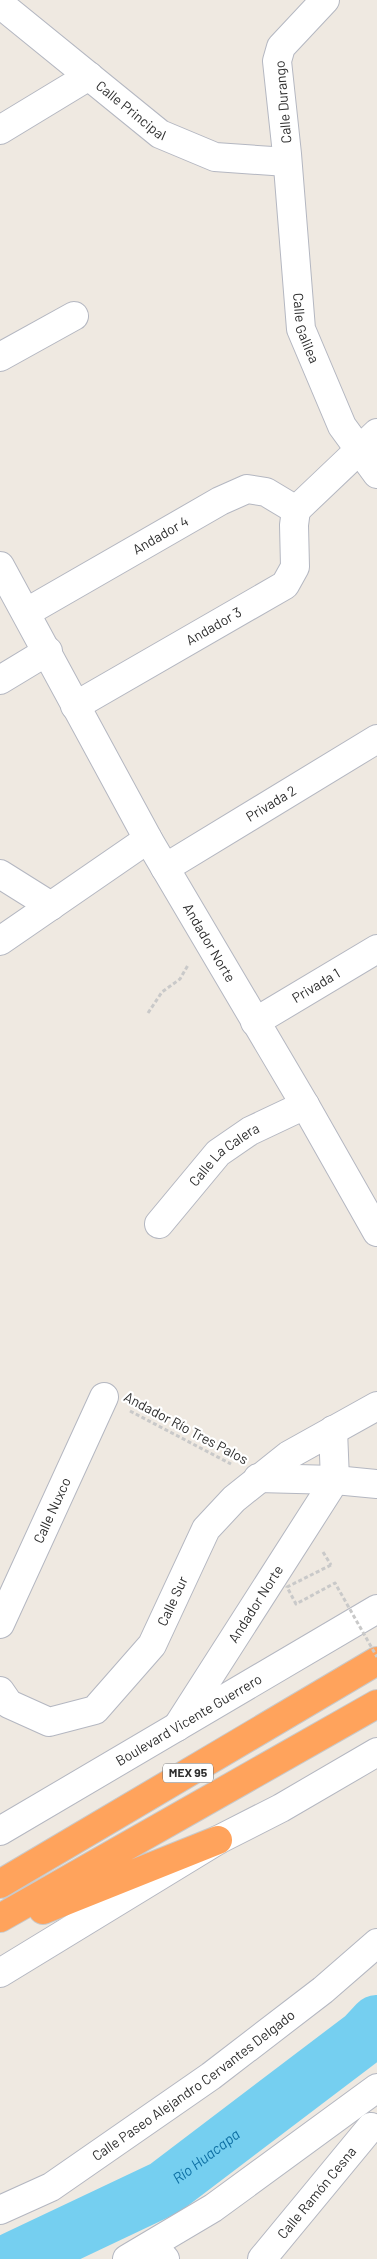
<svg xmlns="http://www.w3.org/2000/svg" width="377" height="2259" font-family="Barlow,sans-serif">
	<rect width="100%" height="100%" fill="#efe9e1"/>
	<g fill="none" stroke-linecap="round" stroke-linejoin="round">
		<!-- river -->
		<path stroke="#75cff0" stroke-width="56" id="s1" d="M15,2259l150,-71 199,-151 13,-14"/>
		<!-- street casing -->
		<g stroke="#b4b7c1" stroke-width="30">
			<g id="street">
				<path id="s2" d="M325,0l-44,47 -4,14 10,93 14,175 41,97 35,48"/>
				<path id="s3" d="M0,4l160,130 55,23 72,5"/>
				<path d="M0,130l89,-54"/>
				<path d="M0,357l74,-41"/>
				<path d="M296,510l81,-77"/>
				<path id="s4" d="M0,566l148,273 157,266 72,127"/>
				<path id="s5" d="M27,612l193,-111 27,-12 19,3 30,18"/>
				<path d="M0,680l48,-29"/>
				<path id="s6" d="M75,706l210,-121 10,-18 -1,-42 2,-15"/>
				<path id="s7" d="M165,868l212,-129"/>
				<path d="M0,874l51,32"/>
				<path d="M0,941l148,-102"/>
				<path id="s8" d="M255,1022l122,-73"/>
				<path id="s9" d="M159,1224l59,-71 32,-22 55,-26"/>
				<path d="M258,1478l77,2 42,4"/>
				<path id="s10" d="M0,1624l104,-227"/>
				<path id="s11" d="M0,1691l9,13 40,18 46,-12 57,-65 54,-116 28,-30 55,-44 88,-49"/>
				<path id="s12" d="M177,1727l158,-247 -2,-50"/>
				<path d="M153,2245l12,14"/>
				<path id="s13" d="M262,2259l109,-132"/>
			</g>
		</g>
		<!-- secondary casing -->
		<g stroke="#b4b7c1" stroke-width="30">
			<g id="secondary">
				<path id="s14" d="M0,1831l377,-222"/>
				<path d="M0,1973l218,-133 63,-32 96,-56"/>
				<path id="s15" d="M0,2210l51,-23 160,-111 112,-86 54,-47"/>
				<path d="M127,2259l86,-51 164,-120"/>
			</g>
		</g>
		<!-- highway casing -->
		<g stroke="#c9c9c9" stroke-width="30">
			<path id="highway" d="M0,1884l377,-223
				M43,1910l175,-70
				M0,1918l377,-214"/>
		</g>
		<!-- path -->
		<path stroke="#c9c9c9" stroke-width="3" stroke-dasharray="4 2.5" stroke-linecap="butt" d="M148,1013l14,-21 18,-13 8,-14
			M130,1411l101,53
			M323,1552l8,13"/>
		<!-- street -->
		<use href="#street" stroke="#fff" stroke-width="28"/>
		<!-- secondary -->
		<use href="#secondary" stroke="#fff" stroke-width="28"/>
		<!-- highway -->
		<use href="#highway" stroke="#ffa35c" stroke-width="28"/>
		<!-- path-bridge -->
		<path stroke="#c9c9c9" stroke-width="3" stroke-dasharray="4 2.5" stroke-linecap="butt" d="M331,1565l-44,22 9,17 39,-21 42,74"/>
	</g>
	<g text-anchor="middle" stroke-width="4.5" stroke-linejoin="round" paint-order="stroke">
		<!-- shield labels -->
		<rect fill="#fff" stroke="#6d6d6d" stroke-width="1" x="163" y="1763.5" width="50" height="19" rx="4"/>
		<g font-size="12" font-weight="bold" fill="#2e2e2e">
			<text x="188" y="1777">MEX 95</text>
		</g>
		<!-- street labels -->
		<g font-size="14" fill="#2e2e2e" stroke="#fff">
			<text transform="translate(283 102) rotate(-95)" y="5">Calle Durango</text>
			<text dy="5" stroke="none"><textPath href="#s3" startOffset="169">Calle Principal</textPath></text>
			<text dy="5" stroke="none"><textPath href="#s2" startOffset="348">Calle Galilea</textPath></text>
			<text dy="5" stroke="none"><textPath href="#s5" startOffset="154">Andador 4</textPath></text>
			<text dy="5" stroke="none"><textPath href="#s6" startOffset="160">Andador 3</textPath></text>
			<text dy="5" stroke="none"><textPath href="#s7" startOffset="124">Privada 2</textPath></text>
			<text dy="5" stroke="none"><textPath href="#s4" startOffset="431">Andador Norte</textPath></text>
			<text dy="5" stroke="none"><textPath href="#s8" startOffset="71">Privada 1</textPath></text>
			<text dy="5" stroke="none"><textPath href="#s9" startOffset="96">Calle La Calera</textPath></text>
			<text transform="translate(186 1428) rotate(28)" y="5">Andador Río Tres Palos</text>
			<text dy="5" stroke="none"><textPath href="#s10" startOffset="125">Calle Nuxco</textPath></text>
			<text dy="5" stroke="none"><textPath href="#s11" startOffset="242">Calle Sur</textPath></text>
			<text dy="5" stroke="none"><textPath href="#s12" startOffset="146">Andador Norte</textPath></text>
			<text dy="5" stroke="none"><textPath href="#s14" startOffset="219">Boulevard Vicente Guerrero</textPath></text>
			<text dy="5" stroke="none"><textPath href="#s15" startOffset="231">Calle Paseo Alejandro Cervantes Delgado</textPath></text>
			<text dy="5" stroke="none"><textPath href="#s13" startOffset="86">Calle Ramón Cesna</textPath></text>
		</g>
		<!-- water labels -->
		<g font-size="15" font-style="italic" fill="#0d6fa3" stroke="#fff">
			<text dy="5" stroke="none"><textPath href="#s1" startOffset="218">Río Huacapa</textPath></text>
		</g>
	</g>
</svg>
